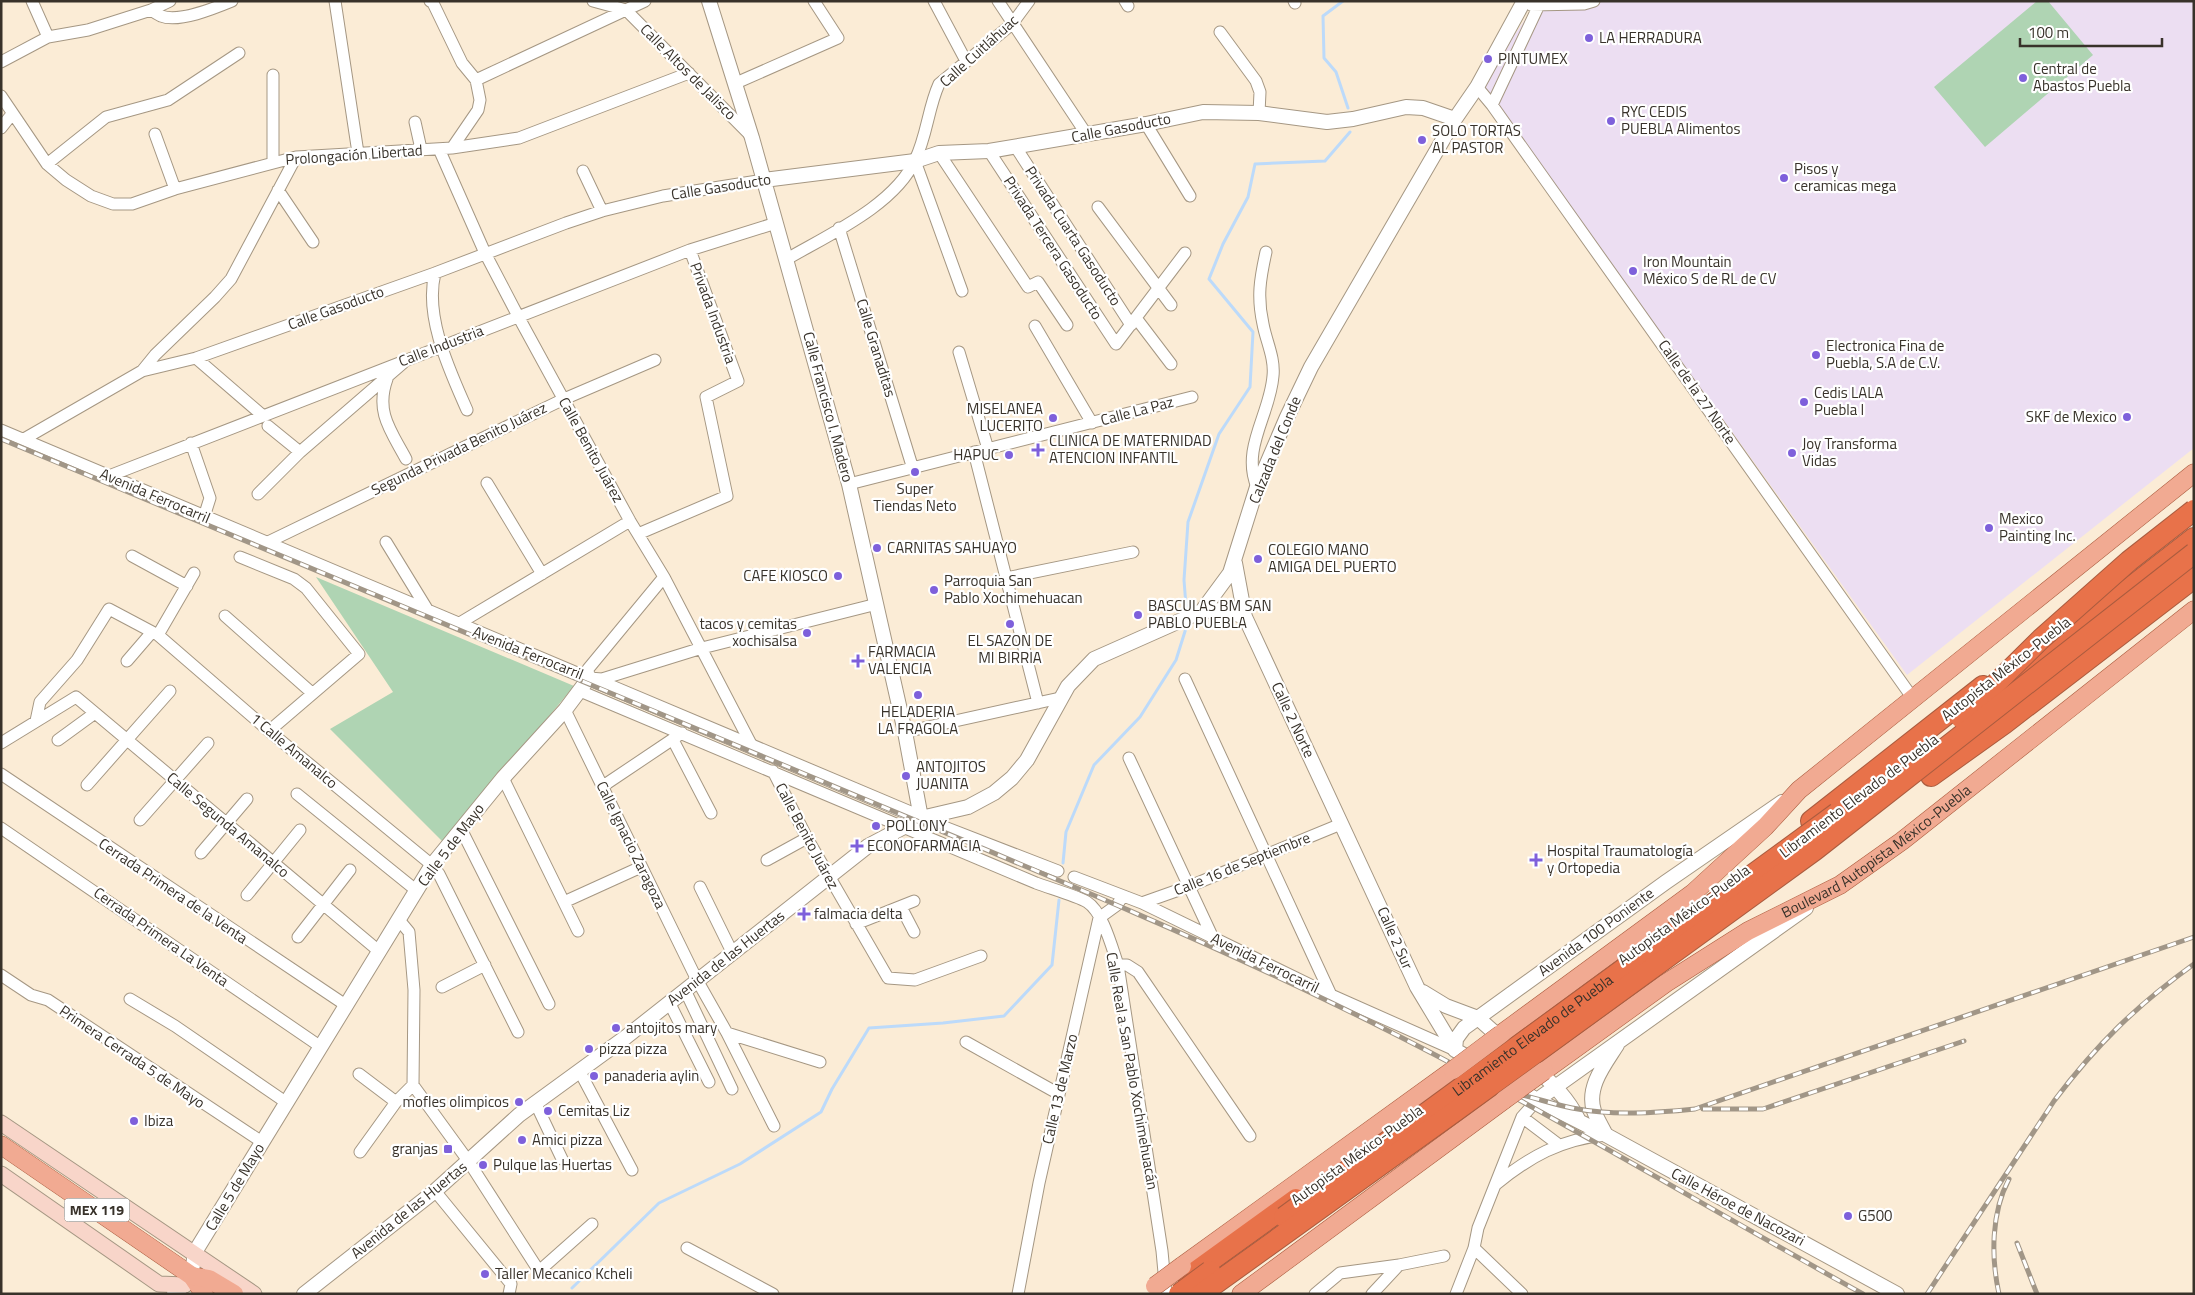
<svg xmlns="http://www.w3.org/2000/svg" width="2195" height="1295" font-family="'Titillium Web',sans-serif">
	<rect width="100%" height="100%" fill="#fbecd6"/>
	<!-- commercial -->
	<path fill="#ecdef2" d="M1538,1h656v447l-287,227 -426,-592z"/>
	<!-- green -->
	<path fill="#afd4b3" d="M2037,1h11l45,54 -108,92 -51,-60z
		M316,577l258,109 -130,157 -114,-114 63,-37z"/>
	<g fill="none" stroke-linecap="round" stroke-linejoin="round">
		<!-- stream -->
		<path stroke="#bcdafa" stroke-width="3" d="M1343,1l-20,15 1,42 12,14 12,36
			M1186,606l-2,-26 4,-58 31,-88 31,-47 3,-55 -44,-53 14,-35 25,-47 7,-33 70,-3 25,-29
			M1063,863l3,-31 28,-67 46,-48 36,-57 11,-35
			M572,1288l87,-85 81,-39 81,-52 11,-23 37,-61 74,-5 61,-7 48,-51 7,-65"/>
		<!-- minor casing -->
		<g stroke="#a59783" stroke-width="13">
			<path id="minor" d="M32,1l16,36
				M335,1l23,152
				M430,1l3,2 29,60 14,17 4,20 -2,10 -26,38
				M593,1l33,9 126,127
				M934,1l32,60
				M998,1l89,134
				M1125,1l3,5
				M1294,1l1,2
				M1531,5l53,-1 10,-3
				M151,10c3,2 7,5 10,6 18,7 54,-8 71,-15
				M1220,32l36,49 4,11 -1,21
				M1,62l47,-25 40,-7 63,-20 19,-9
				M273,75v86
				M476,80l169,-79
				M736,83l102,-45 -24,-37
				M1477,87l15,18 422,595
				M1,96l46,68 19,16 25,16 22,8h19l43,-15 121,-32 156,-9 67,-10 170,-65
				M1492,105l47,-100
				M415,122l6,27
				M1146,124l44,72
				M1,128l11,-14
				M155,134l20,55
				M1015,146l116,179
				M439,149l46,104 33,63 112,205 34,56 88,169
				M989,151l127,193 69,-91
				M939,153l89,134 10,-5 29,43
				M915,161l47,130
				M47,164l59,-47 62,-17 71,-47
				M583,171l19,40
				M278,190l35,52
				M1098,207l73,98
				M839,228l74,241
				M787,259c41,-24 108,-54 128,-99 12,-24 13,-52 24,-76l73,-60 17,-23
				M435,273c-11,44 15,98 32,137
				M1136,318l35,46
				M1035,326l57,97
				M959,352l29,97
				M196,358l66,57
				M142,371l13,-16 60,-58 16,-18 65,-122
				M387,379c-12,33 4,52 19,80
				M268,426l32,26
				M1,430l588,248 13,1 100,-31 175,-44
				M24,439l118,-68 54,-13 239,-85 131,-50 36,-12 61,-15 101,-16
				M191,443l19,55 -6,19
				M974,452l64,251
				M109,476l581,-226 86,-27
				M487,483l55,91
				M849,484l343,-87
				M1257,487c-16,-39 13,-72 16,-111 2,-18 -7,-35 -10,-52 -6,-27 -3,-45 3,-72
				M258,494l42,-42 103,-89
				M638,534l89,-38 -21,-99 32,-16 -48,-131
				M386,542l41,67
				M266,543l298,-144 91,-39
				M132,556l55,30
				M240,557l54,22 12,9 53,66 -90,77
				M1006,578l127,-26
				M225,616l87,77
				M458,624l172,-103
				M158,635l36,-62
				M127,661l25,-29
				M589,678l-1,-9 76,-92
				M1185,679l146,316
				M580,691l456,192c13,5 41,13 51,19 16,10 25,46 31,63l44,286 4,43
				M565,710l132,270 30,53 47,93
				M36,721l4,-19 37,-42 32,-51 49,26 111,96 163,134 7,9 79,158
				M905,732l155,-34
				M58,740l37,-27
				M673,740l38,73
				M1,743l75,-46 304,255
				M1129,758l84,180
				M773,771l34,67 81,140 27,2 66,-24
				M1,774l346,232
				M503,778l75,153
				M87,785l83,-94
				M603,786l79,-53
				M297,794l120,97
				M921,818l137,53
				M140,820l68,-77
				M1,828l320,219
				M461,829l88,175
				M201,853l46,-54
				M767,860l40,-22
				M1074,877l68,26 189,92 124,55
				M700,887l32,65
				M247,895l53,-65
				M564,902l77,-35
				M1142,903l48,-17 151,-62
				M901,907l13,25
				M399,920l10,12 5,58 -1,95
				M856,924l58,-23
				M298,937l52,-67
				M1118,965h9l11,7 112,164
				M1,975l30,20 17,5 214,142
				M442,987l43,-22
				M685,990l47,99
				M130,999l45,27 112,77
				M669,1002l40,80
				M727,1033l93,29
				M966,1042l93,52
				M580,1072l52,98
				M359,1074l37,28
				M413,1085l56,77 70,109 53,-47
				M535,1102l27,57
				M1522,1117l37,28
				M360,1152l36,-50 17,-17
				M1495,1185c34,-28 66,-46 111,-50
				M435,1191l76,93 -2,10
				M687,1248l86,46
				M1474,1248l48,46
				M1018,1294l21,-111 60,-265 18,-13 6,-9
				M1315,1294l25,-21 59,-8
				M1372,1294l27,-29 45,-9
				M1456,1294l18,-46 4,-20 44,-111 15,-17"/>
		</g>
		<!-- tertiary casing -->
		<g stroke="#a59783" stroke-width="16">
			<path id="tertiary" d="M709,1l43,137 97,346 56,248 16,86
				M764,180l151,-19 24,-8 50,-2 157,-27 57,-12 56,1 68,9 26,-3 53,-12 17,1 32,11
				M1235,563l10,54 172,370 38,63 21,12
				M1202,611l22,-1 21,7
				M1423,992l23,14 32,12 28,25
				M1455,1050l1,-11 8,-11 202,-146 116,-80
				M1533,1066c19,17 35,32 46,55
				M1494,1074l43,26 69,35 291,159
				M1537,1100l269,-192
				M1606,1135c-4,-8 -9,-16 -12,-24 -8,-24 11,-47 23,-66
				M174,1294c18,-15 18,-20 21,-42l237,-387 71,-87 62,-68 24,-32 332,140
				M304,1294l131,-103 84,-76 107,-78 242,-191 53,-28 47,-11 26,-14 18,-15 15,-18 41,-74 26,-27 108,-48 28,-38 27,-86 30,-70 24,-50 144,-248 22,-32 47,-86"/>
		</g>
		<!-- secondary casing -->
		<g stroke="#a59783" stroke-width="17">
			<path id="secondary" d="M1,1123l253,171
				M1,1174l158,110 26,1"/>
		</g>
		<!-- primary casing -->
		<g stroke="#aa5c3f" stroke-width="19">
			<g id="primary">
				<path d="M1501,1034l192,-141 72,-66 34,-37 395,-317"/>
				<path id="s1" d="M1544,1071l122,-88 82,-52 92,-46 62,-44 292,-231"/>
				<path d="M1,1145l191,131 12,18"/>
				<path d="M1182,1266l271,-196"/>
				<path d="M192,1276l17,3 25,15"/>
				<path d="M1241,1294l263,-194"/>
			</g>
		</g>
		<!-- motorway casing -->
		<g stroke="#aa5c3f" stroke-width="22">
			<path id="motorway" d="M2004,686l190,-148
				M1931,776l74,-53 189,-145
				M1811,821l172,-135
				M1188,1277l108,-78"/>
		</g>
		<!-- minor -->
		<use href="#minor" stroke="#fff" stroke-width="11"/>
		<!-- tertiary -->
		<use href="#tertiary" stroke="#fff" stroke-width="14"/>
		<!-- secondary -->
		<use href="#secondary" stroke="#f8d5c9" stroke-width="15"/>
		<!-- primary -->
		<use href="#primary" stroke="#f1aa92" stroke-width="18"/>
		<!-- motorway -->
		<use href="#motorway" stroke="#e8724a" stroke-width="20"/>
		<!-- rail casing -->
		<g stroke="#a19687" stroke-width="5">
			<path id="rail" d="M1,439c273,114 546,227 818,341 171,72 344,141 511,222 183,88 356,194 533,292
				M1513,1093c20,4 39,11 59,15 41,8 83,5 123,1l499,-172
				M1703,1109h60l201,-68
				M2017,1243l20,51
				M1927,1294l127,-193c43,-57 82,-95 140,-137
				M1999,1294c-8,-37 -8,-81 10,-115"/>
		</g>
		<!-- rail -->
		<use href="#rail" stroke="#fff" stroke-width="3" stroke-dasharray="9" stroke-linecap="butt"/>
		<!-- primary-bridge casing -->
		<g stroke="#aa5c3f" stroke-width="19" stroke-linecap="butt">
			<path id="primary-bridge" d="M1453,1070l48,-36
				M1504,1100l40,-29
				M1155,1286l27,-20"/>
		</g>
		<!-- motorway-bridge casing -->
		<g stroke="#aa5c3f" stroke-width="22" stroke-linecap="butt">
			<g id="motorway-bridge">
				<path d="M1961,718l80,-79 88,-78 65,-51"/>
				<path id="s2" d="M1284,1217l553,-404"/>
				<path d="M1179,1294l31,-23"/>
				<path d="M1201,1294l256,-184 358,-260 379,-297"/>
			</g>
		</g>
		<!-- primary-bridge -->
		<use href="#primary-bridge" stroke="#f1aa92" stroke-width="18"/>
		<!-- motorway-bridge -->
		<use href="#motorway-bridge" stroke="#e8724a" stroke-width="20"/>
	</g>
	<!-- markers -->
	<g fill="#7e60db" stroke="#fff" stroke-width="2">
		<circle cx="1589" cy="38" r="5"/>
		<circle cx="1488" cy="59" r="5"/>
		<circle cx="2023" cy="78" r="5"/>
		<circle cx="1611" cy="121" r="5"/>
		<circle cx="1422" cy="140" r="5"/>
		<circle cx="1784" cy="178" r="5"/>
		<circle cx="1633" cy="271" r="5"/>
		<circle cx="1816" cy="355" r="5"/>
		<circle cx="1804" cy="402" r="5"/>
		<circle cx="2127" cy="417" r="5"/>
		<circle cx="1053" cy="418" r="5"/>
		<path d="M1035.5 442.5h5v5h5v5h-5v5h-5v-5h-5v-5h5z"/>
		<circle cx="1792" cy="453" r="5"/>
		<circle cx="1009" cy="455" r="5"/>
		<circle cx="915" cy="472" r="5"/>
		<circle cx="1989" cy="528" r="5"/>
		<circle cx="877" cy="548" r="5"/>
		<circle cx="1258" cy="559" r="5"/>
		<circle cx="838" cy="576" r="5"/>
		<circle cx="934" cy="590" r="5"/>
		<circle cx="1138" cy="615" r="5"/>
		<circle cx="1010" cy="624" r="5"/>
		<circle cx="807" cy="633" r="5"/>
		<path d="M855.5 653.5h5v5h5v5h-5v5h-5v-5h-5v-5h5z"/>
		<circle cx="918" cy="695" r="5"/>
		<circle cx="906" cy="776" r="5"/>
		<circle cx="876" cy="826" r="5"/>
		<path d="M854.5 838.5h5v5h5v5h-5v5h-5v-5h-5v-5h5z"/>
		<path d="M1533.5 852.5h5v5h5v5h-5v5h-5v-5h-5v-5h5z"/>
		<path d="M801.5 906.5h5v5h5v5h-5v5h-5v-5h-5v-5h5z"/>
		<circle cx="616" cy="1028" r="5"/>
		<circle cx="589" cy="1049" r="5"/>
		<circle cx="594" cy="1076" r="5"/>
		<circle cx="519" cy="1102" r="5"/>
		<circle cx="548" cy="1111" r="5"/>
		<circle cx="134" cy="1121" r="5"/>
		<circle cx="522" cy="1140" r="5"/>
		<rect x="443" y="1144" width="10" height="10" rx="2.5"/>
		<circle cx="483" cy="1165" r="5"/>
		<circle cx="1848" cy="1216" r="5"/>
		<circle cx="485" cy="1274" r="5"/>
	</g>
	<g text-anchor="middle" stroke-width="4.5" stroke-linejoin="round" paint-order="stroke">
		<!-- shield labels -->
		<rect fill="#fff" stroke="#74706a" stroke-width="1" x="64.5" y="1198.5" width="65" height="23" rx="4"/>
		<g font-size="14" font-weight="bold" fill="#38322a">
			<text x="97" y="1215">MEX 119</text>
		</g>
		<!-- poi labels -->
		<g font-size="15" fill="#38322a" stroke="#fff" text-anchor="start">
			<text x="1599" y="43">LA HERRADURA</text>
			<text x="1498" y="64">PINTUMEX</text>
			<text x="2033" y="74">Central de<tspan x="2033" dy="17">Abastos Puebla</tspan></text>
			<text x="1621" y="117">RYC CEDIS<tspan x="1621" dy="17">PUEBLA Alimentos</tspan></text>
			<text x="1432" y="136">SOLO TORTAS<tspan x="1432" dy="17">AL PASTOR</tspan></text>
			<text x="1794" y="174">Pisos y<tspan x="1794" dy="17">ceramicas mega</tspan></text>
			<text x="1643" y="267">Iron Mountain<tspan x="1643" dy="17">México S de RL de CV</tspan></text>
			<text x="1826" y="351">Electronica Fina de<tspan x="1826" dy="17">Puebla, S.A de C.V.</tspan></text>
			<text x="1814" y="398">Cedis LALA<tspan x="1814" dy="17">Puebla I</tspan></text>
			<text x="1043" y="414" text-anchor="end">MISELANEA<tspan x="1043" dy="17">LUCERITO</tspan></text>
			<text x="2117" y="422" text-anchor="end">SKF de Mexico</text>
			<text x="1049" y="446">CLINICA DE MATERNIDAD<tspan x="1049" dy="17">ATENCION INFANTIL</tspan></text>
			<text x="1802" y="449">Joy Transforma<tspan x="1802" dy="17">Vidas</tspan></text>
			<text x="999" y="460" text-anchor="end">HAPUC</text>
			<text x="915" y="494" text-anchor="middle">Super<tspan x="915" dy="17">Tiendas Neto</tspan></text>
			<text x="1999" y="524">Mexico<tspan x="1999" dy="17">Painting Inc.</tspan></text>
			<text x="887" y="553">CARNITAS SAHUAYO</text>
			<text x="1268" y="555">COLEGIO MANO<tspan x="1268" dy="17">AMIGA DEL PUERTO</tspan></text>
			<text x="828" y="581" text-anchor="end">CAFE KIOSCO</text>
			<text x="944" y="586">Parroquia San<tspan x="944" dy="17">Pablo Xochimehuacan</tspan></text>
			<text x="1148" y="611">BASCULAS BM SAN<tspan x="1148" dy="17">PABLO PUEBLA</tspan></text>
			<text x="797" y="629" text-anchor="end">tacos y cemitas<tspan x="797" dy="17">xochisalsa</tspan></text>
			<text x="1010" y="646" text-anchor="middle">EL SAZON DE<tspan x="1010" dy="17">MI BIRRIA</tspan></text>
			<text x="868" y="657">FARMACIA<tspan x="868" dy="17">VALENCIA</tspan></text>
			<text x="918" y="717" text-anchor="middle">HELADERIA<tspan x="918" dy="17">LA FRAGOLA</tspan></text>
			<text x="916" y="772">ANTOJITOS<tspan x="916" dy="17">JUANITA</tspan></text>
			<text x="886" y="831">POLLONY</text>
			<text x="867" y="851">ECONOFARMACIA</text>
			<text x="1547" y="856">Hospital Traumatología<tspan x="1547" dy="17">y Ortopedia</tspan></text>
			<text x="814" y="919">falmacia delta</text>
			<text x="626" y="1033">antojitos mary</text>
			<text x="599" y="1054">pizza pizza</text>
			<text x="604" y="1081">panaderia aylin</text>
			<text x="509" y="1107" text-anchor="end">mofles olimpicos</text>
			<text x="558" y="1116">Cemitas Liz</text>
			<text x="144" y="1126">Ibiza</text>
			<text x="532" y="1145">Amici pizza</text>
			<text x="438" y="1154" text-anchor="end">granjas</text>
			<text x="493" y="1170">Pulque las Huertas</text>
			<text x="1858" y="1221">G500</text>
			<text x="495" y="1279">Taller Mecanico Kcheli</text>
		</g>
		<!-- street labels -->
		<g font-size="15" fill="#38322a" stroke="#fff">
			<text transform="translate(979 51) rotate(-42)" y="5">Calle Cuitláhuac</text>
			<text transform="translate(688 72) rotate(45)" y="5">Calle Altos de Jalisco</text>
			<text transform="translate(1121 128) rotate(-11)" y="5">Calle Gasoducto</text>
			<text transform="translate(354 155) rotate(-4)" y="5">Prolongación Libertad</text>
			<text transform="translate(721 187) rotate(-9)" y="5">Calle Gasoducto</text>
			<text transform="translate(1073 236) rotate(57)" y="5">Privada Cuarta Gasoducto</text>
			<text transform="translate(1053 248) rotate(57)" y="5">Privada Tercera Gasoducto</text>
			<text transform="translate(336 308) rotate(-20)" y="5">Calle Gasoducto</text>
			<text transform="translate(713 313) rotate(70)" y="5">Privada Industria</text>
			<text transform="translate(441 346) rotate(-21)" y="5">Calle Industria</text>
			<text transform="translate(876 348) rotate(73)" y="5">Calle Granaditas</text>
			<text transform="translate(1697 392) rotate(55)" y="5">Calle de la 27 Norte</text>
			<text transform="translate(828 407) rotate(75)" y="5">Calle Francisco I. Madero</text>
			<text transform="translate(1137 411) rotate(-15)" y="5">Calle La Paz</text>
			<text transform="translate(459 449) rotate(-26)" y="5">Segunda Privada Benito Juárez</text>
			<text transform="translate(591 450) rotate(61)" y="5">Calle Benito Juárez</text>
			<text transform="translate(1275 450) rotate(-68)" y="5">Calzada del Conde</text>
			<text transform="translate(155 496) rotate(23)" y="5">Avenida Ferrocarril</text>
			<text transform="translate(528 653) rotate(22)" y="5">Avenida Ferrocarril</text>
			<text transform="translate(2006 669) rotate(-38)" y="5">Autopista México-Puebla</text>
			<text transform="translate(1293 720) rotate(65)" y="5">Calle 2 Norte</text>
			<text transform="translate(294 751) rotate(40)" y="5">1 Calle Amanalco</text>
			<text transform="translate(1859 796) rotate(-37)" y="5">Libramiento Elevado de Puebla</text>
			<text transform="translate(228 825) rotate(40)" y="5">Calle Segunda Amanalco</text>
			<text transform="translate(807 836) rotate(62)" y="5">Calle Benito Juárez</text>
			<text transform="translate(451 845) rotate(-53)" y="5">Calle 5 de Mayo</text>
			<text transform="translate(631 845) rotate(64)" y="5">Calle Ignacio Zaragoza</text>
			<text dy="5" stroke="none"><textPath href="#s1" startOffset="399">Boulevard Autopista México-Puebla</textPath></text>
			<text transform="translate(1242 864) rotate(-22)" y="5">Calle 16 de Septiembre</text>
			<text transform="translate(173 891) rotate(34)" y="5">Cerrada Primera de la Venta</text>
			<text transform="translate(1684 915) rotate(-36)" y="5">Autopista México-Puebla</text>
			<text transform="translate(1596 932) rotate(-36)" y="5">Avenida 100 Poniente</text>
			<text transform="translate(161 937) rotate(35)" y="5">Cerrada Primera La Venta</text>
			<text transform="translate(1395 938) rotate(66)" y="5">Calle 2 Sur</text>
			<text transform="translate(726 958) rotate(-38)" y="5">Avenida de las Huertas</text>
			<text transform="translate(1265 963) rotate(26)" y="5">Avenida Ferrocarril</text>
			<text dy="5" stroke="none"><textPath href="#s2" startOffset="308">Libramiento Elevado de Puebla</textPath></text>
			<text transform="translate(132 1057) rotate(34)" y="5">Primera Cerrada 5 de Mayo</text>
			<text transform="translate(1132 1071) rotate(80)" y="5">Calle Real a San Pablo Xochimehuacán</text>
			<text transform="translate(1060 1089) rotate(-77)" y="5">Calle 13 de Marzo</text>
			<text transform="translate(1357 1155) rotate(-36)" y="5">Autopista México-Puebla</text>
			<text transform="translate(235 1187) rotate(-59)" y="5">Calle 5 de Mayo</text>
			<text transform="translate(1738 1207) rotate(28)" y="5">Calle Héroe de Nacozari</text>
			<text transform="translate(409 1210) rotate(-39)" y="5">Avenida de las Huertas</text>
		</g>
	</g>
	<!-- border -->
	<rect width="2195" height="1295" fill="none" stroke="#38322a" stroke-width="5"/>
	<!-- scale -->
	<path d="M2020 38v8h142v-8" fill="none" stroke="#38322a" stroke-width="2.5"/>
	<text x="2028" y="38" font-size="15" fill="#38322a" stroke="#ffffff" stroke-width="4" paint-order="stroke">100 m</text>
</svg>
